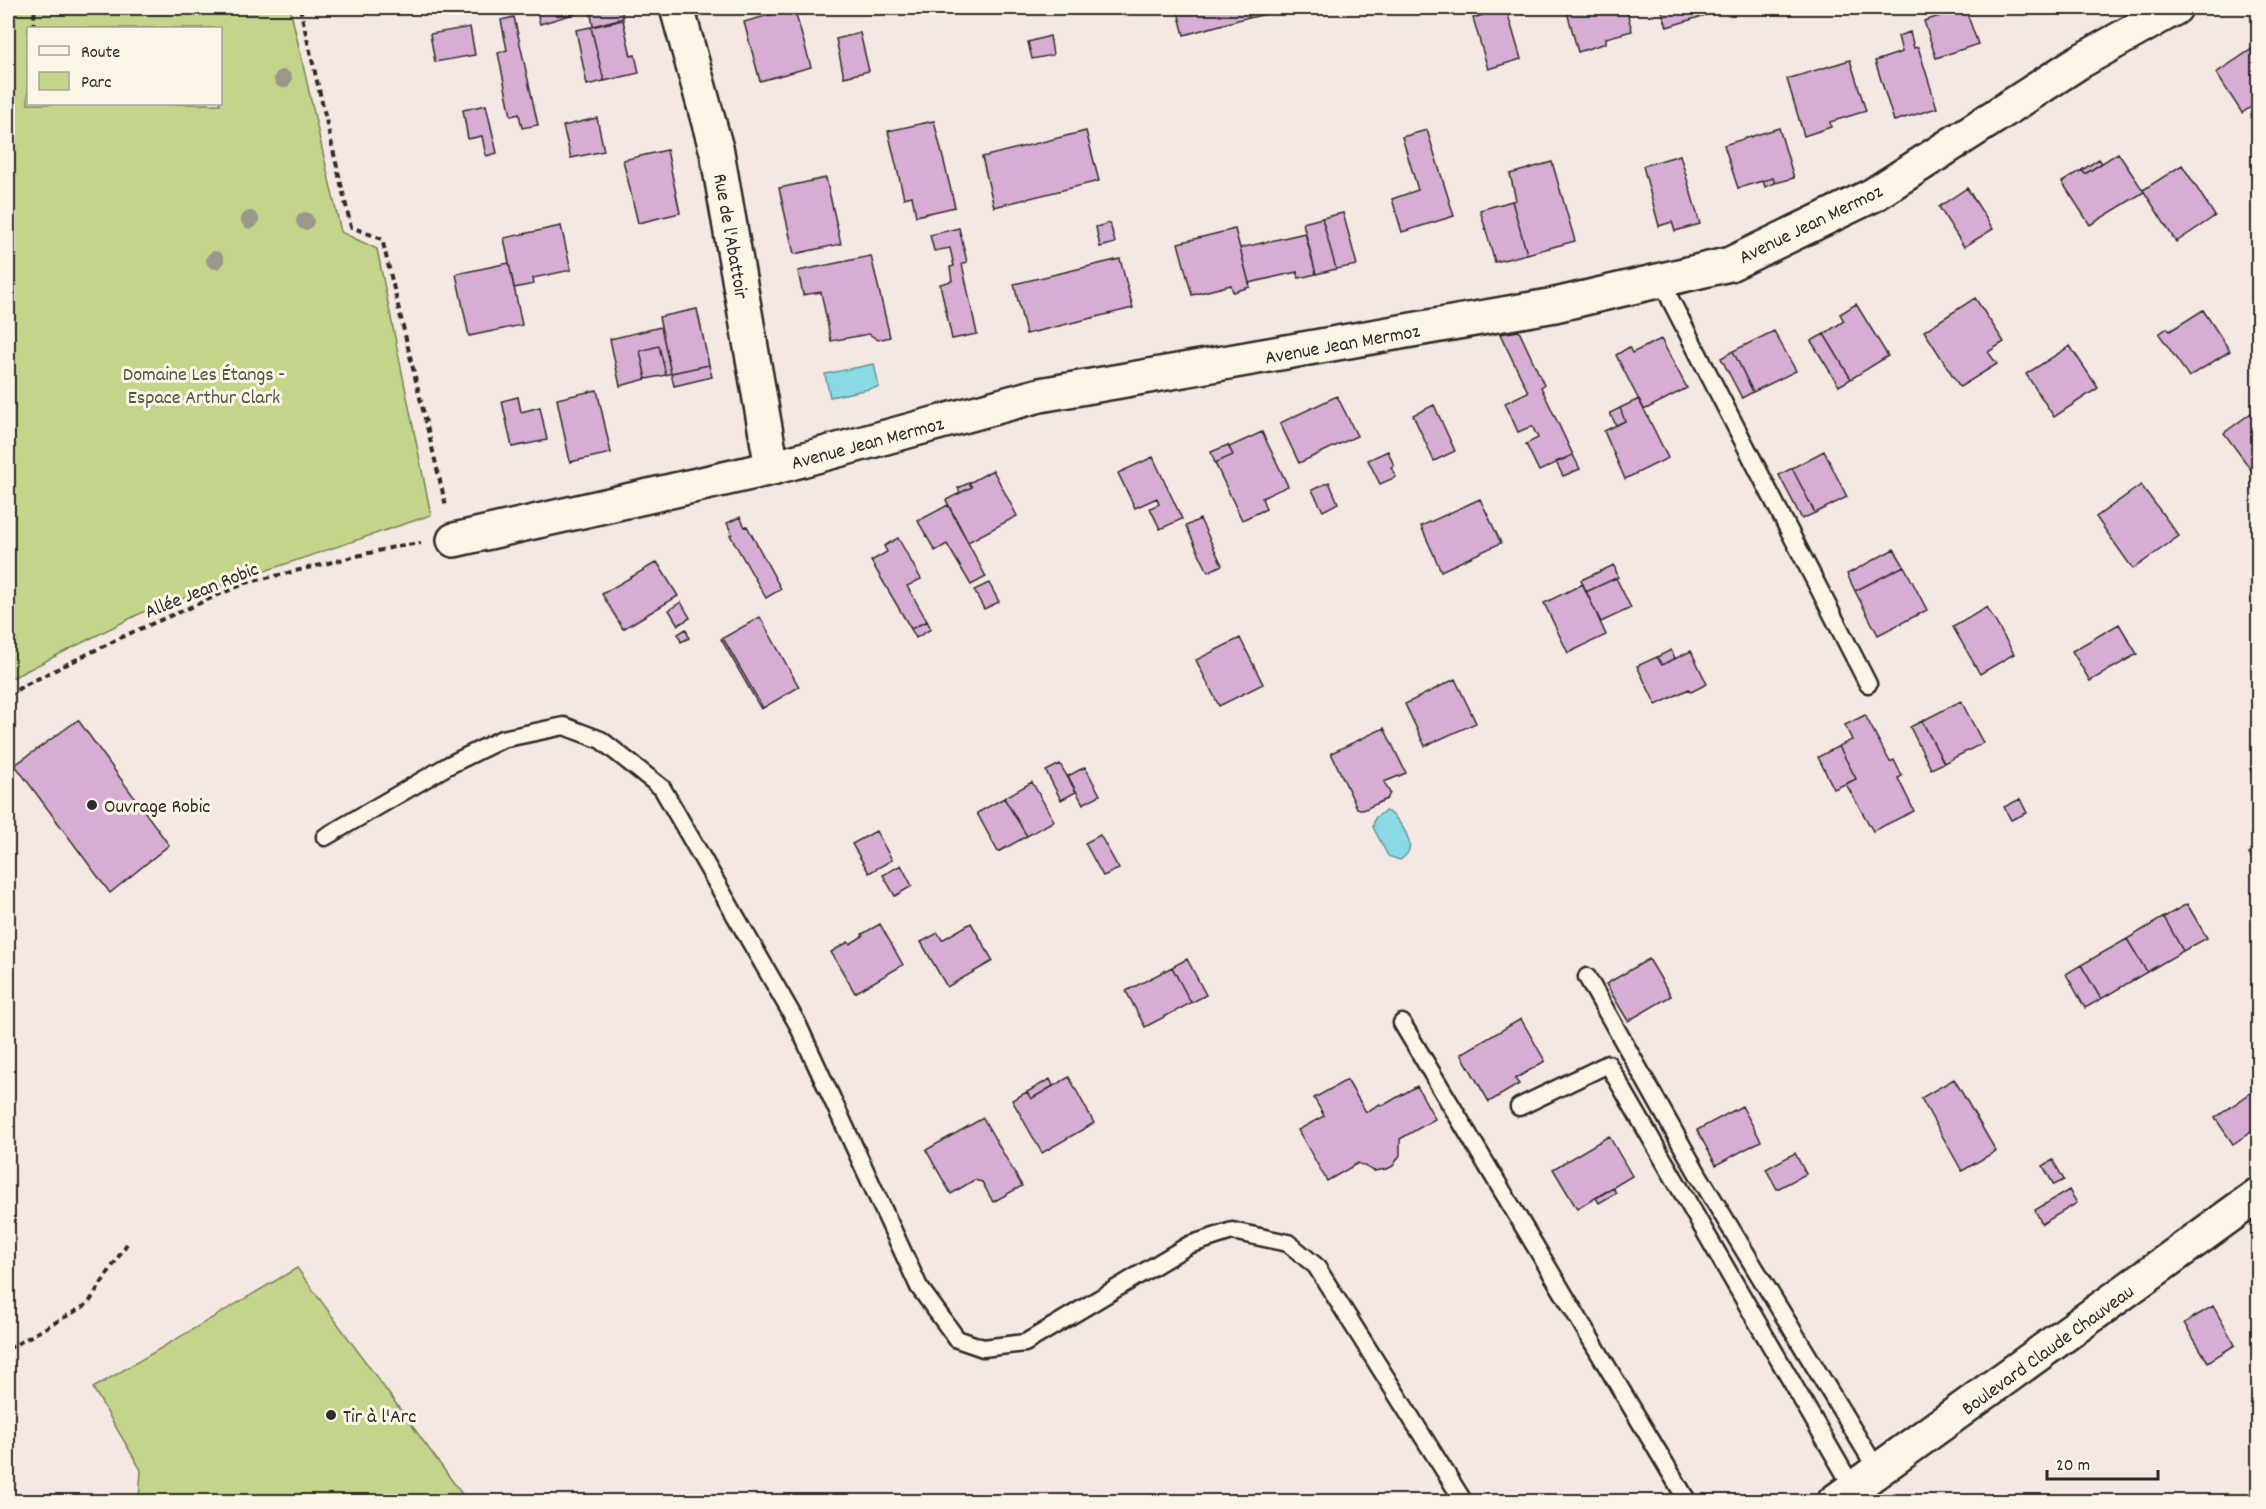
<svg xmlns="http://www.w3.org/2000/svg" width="2266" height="1509" font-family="Dekko,sans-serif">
	<rect width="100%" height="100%" fill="#f5e7e1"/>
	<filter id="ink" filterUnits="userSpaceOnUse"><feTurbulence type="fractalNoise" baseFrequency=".0167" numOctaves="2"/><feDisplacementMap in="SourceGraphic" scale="12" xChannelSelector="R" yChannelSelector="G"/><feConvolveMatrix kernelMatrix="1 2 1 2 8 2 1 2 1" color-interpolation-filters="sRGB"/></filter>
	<g filter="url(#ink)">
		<!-- green -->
		<path fill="#c3d58a" stroke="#77805a" stroke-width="1.5" fill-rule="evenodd" d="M8,8h282l51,224 36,17 54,266 -288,97 -135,68zM28,28h192v76h-192z
			M297,1268l170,233h-328l2,-31 -48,-82z"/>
		<!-- water -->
		<path fill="#8adae6" stroke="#64949b" stroke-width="1.5" d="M874,364l5,23 -49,10 -5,-23z
			M1385,811c11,2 27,27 24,38 -1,6 -5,8 -9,11l-12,-4 -15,-29 2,-9z"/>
		<!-- building -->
		<path fill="#d8add3" stroke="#2b2b2b" stroke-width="1.5" d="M536,8h51v2l-47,14z
			M596,8h25l2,10 -30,8 -3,-17z
			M794,8l17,59 -51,14 -16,-59z
			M1177,8h70l2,9 -65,18z
			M1247,8h21l2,5 -21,5z
			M1268,8h21l-19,5z
			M1506,8l15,51 -33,10 -15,-51z
			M1566,8h60l6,23 -26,7v5l-28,9z
			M1661,8h60l1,2 -55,17z
			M1965,8l13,36 -42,14 -12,-37z
			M514,17l24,108 -16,3 -3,-14 -8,2 -13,-63 9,-3 -6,-30z
			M623,20l8,36 4,-1 4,18 -35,8 -13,-54z
			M470,27l5,28 -40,7 -5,-28z
			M591,27l13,54 -17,4 -11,-55z
			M1910,32l4,16 4,-1 19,61 -43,13 -19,-60 27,-9 -4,-16z
			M860,33l9,38 -25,6 -8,-38z
			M1050,36l3,19 -21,4 -4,-17z
			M2258,45v57l-16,11 -26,-40z
			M1850,60l16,51 -36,11 1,5 -27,9 -17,-57z
			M486,105l11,48 -11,3 -4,-20 -14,3 -5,-29z
			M597,118l7,33 -33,7 -8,-32z
			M934,121l21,86 -39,9 -4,-20 -8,2 -16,-67z
			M1779,128l15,50 -19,5 -2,-5 -35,10 -14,-43z
			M1427,130l27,86 -52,16 -10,-33 26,-9 -16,-53z
			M1086,131l13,50 -105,26 -12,-50z
			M667,150l13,63 -42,10 -15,-63z
			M2118,153l26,39 -54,33 -28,-43 20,-12 3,4z
			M1680,155l20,69 -25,7 -3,-9 -13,4 -16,-60z
			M2099,159l3,4 -17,11 -3,-4z
			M1552,162l23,79 -48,13 -15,-53 4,-1 -6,-26z
			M2182,165l33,51 -39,26 -33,-52z
			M826,178l15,66 -47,10 -15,-66z
			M1773,178l2,5 -10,4 -2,-6z
			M1967,188l26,41 -29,18 -25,-40z
			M1512,201l15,53 -32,8 -15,-52z
			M1343,213l14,52 -21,4 -14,-51z
			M1322,218l14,51 -20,5 -13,-51z
			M1110,223l5,20 -15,4 -4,-20z
			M561,226l10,44 -38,8 1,6 -20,4 -10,-50z
			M959,228l8,34 -5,2 15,70 -25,5 -12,-55 12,-3 -2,-14 4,-1 -4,-18 -16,3 -4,-16z
			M1235,229l15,58 -17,5 -2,-7 -39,10 -14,-52z
			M1305,233l11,41 -17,4 -2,-6 -48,11 -9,-35z
			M871,256l19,81 -12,3 -9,-6 -38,7 -10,-49 -18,3 -5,-24z
			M1120,259l13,49 -107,26 -12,-50z
			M509,263l13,62 -53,11 -13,-62z
			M1975,298l29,44 -16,10 9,12 -37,23 -36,-56z
			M1856,304l32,52 -37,23 -27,-45 20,-13 -4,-7z
			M697,309l12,56 -38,8 -12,-56z
			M2203,310l27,41 -41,26 -30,-43 8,-6 3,3z
			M661,327l10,46 -5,2 -7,-29 -19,5 6,28 -26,7 -10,-47z
			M1519,331l25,54 -3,2 32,68 -34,16 -13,-27 12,-6 -6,-12 -14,6 -13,-29 23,-11 -28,-58z
			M1774,331l22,40 -43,21 -20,-41z
			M1824,334l27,45 -12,7 -28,-45z
			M1661,339l26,49 -43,22 -28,-55 13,-8 3,6z
			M659,346l7,29 -20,4 -6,-28z
			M2070,346l28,42 -44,29 -28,-43z
			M1733,351l20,41 -11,6 -21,-40z
			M709,365l3,12 -38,9 -3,-13z
			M597,390l14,63 -41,9 -13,-63z
			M1337,396l20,40 -58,27 -19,-40z
			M518,397l3,15 19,-5 7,33 -35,7 -10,-46z
			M1639,399l29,59 -43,21 -21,-48 21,-10 -5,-13z
			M1434,405l21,46 -21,10 -21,-46z
			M1620,408l5,13 -9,4 -6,-12z
			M2258,408v71l-34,-46z
			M1262,432l26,54 -26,12 4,11 -24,11 -27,-57 18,-8 -4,-8z
			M1228,445l5,10 -18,8 -4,-11z
			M1388,451l6,15 -3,1 5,10 -16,7 -12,-24z
			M1824,451l23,46 -32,16 -23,-45z
			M1573,455l7,14 -17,7 -7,-14z
			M1153,457l29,62 -22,10 -10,-21 9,-4 -2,-6 -22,10 -17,-35z
			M1792,468l23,45 -13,6 -23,-44z
			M993,470l24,46 -49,26 -22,-42 26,-13 -3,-4z
			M1329,482l9,21 -15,8 -11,-21z
			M969,483l3,4 -12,6 -2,-5z
			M2141,485l38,51 -46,33 -37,-52z
			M1480,499l21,44 -60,28 -20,-45z
			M948,505l38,72 -15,8 -24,-41 -12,7 -17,-30z
			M740,517l5,10 2,-1 34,63 -15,9 -36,-63 2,-1 -5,-11z
			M1200,519l22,46 -14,7 -22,-46z
			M898,538l23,41 -14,7 20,35 -16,8 -40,-68 16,-9 -3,-6z
			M1894,549l10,17 -49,25 -8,-17z
			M657,562l21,34 -55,33 -21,-35z
			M1614,565l4,12 -32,15 -5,-12z
			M1904,566l23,44 -49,25 -23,-44z
			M1616,578l15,30 -30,14 -15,-30z
			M989,583l10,19 -15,7 -10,-19z
			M1583,584l23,51 -38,18 -24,-50z
			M681,602l9,16 -12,7 -9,-15z
			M1987,607l27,47 -34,20 -27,-47z
			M760,617l39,70 -36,21 -40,-70z
			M927,621l4,8 -15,9 -5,-9z
			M2119,624l18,30 -47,27 -18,-30z
			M686,629l3,9 -8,4 -3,-8z
			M723,638l40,70 -2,1 -40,-70z
			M1240,638l23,46 -44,22 -23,-46z
			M1671,650l4,8 -13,7 -5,-8z
			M1691,651l16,33 -16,8 -2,-3 -33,16 -19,-39 20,-9 5,8z
			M1455,679l21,44 -51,23 -20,-42z
			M1961,701l22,42 -39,20 -22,-42z
			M1865,715l25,47 4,-2 8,16 -4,2 16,33 -41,20 -27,-47 10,-5 -17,-33 13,-6 -7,-15z
			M78,720l91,125 -59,48 -95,-128z
			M1922,721l22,42 -13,6 -21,-42z
			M1384,728l22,45 -22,9 6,11 -3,6 -24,11 -6,-2 -26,-55z
			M1839,746l17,33 -22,10 -16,-32z
			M1060,764l16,28 -15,8 -15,-29z
			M2258,764v19l-8,-14z
			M1085,767l15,28 -17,9 -15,-28z
			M1032,782l22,39 -27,15 -23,-38z
			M1004,798l23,38 -29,16 -21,-39z
			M2020,799l7,14 -16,7 -7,-13z
			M876,831l16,29 -23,13 -17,-29z
			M1100,835l19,34 -16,7 -18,-33z
			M2255,850l3,7v13l-9,-16z
			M901,865l11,21 -17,10 -12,-21z
			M2187,904l20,34 -24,13 -19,-34z
			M2164,917l19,34 -36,21 -20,-33z
			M971,923l22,38 -46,26 -26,-45 17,-9 4,7z
			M880,924l23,41 -48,28 -24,-41 17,-10 2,2 13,-8 -1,-2z
			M2127,939l20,33 -46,27 -20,-34z
			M1187,959l19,36 -15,8 -19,-36z
			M1649,959l22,37 -43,25 -22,-37z
			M2081,965l20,34 -16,9 -19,-34z
			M1172,967l19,36 -46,24 -19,-36z
			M1521,1019l24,42 -30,18 4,5 -30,18 -28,-48z
			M1069,1077l25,46 -52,30 -30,-53 15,-8 4,7z
			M1050,1079l3,7 -22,13 -4,-7z
			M1954,1079l42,72 -34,20 -41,-73z
			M1347,1080l19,32 14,-8 2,2 35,-20 18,33 -35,20v16l-7,11 -6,3 -13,2 -16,-8 -31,18 -29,-51 26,-14 -10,-18z
			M2258,1088v39l-25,17 -18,-26z
			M1742,1106l19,35 -45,24 -19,-35z
			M983,1118l39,68 -29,16 -11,-20 -8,-2 -23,14 -25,-44z
			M1609,1136l23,40 -55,33 -24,-40z
			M1795,1153l11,21 -29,15 -11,-20z
			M2053,1160l11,20 -10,5 -11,-19z
			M1613,1188l3,5 -17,10 -3,-5z
			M2069,1190l8,13 -35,21 -7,-14z
			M2213,1306l22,39 -27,17 -24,-39z"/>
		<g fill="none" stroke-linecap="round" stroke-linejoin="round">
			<!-- service casing -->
			<g stroke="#2b2b2b" stroke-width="21">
				<path id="service" d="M1662,280l8,19 198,385
					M325,837l124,-72 53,-26 62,-13 37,14 61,48 135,235 122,264 38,52 26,9 42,-5 164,-98 43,-14 56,12 28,23 148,236
					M1587,977l112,199 179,295
					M1402,1023l286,479
					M1519,1107l89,-43 245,424"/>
			</g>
			<!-- minor casing -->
			<g stroke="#2b2b2b" stroke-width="38">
				<path id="minor" d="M677,8l40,144 55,316
					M454,540l318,-72 268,-73 515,-90 175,-41 143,-69 206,-133 96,-54
					M1834,1502l424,-307"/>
			</g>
			<!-- path -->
			<path stroke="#2b2b2b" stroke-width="4" stroke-dasharray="6 4.5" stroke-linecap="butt" d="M300,8l51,219 31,12 64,267
				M33,28l2,-20
				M8,696l13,-9 105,-52 120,-52 152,-37 23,-3
				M8,1349l80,-45 40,-62"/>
			<!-- service -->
			<use href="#service" stroke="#fcf5e5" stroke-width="16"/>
			<!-- minor -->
			<use href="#minor" stroke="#fcf5e5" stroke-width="33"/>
		</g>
		<!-- trees -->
		<g fill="#9b978a">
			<circle cx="283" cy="79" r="9"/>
			<circle cx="250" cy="220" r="9"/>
			<circle cx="305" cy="221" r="9"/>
			<circle cx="215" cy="260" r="9"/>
		</g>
	</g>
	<!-- markers -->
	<g fill="#2b2b2b" stroke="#fcf5e5" stroke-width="2">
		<circle cx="92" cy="805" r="6"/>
		<circle cx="331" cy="1415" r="6"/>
	</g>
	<g text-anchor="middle" stroke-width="6" stroke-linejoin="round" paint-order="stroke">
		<!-- street labels -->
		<g font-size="20" fill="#2b2b2b" stroke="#fcf5e5">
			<text transform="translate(1810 223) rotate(-26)" y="7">Avenue Jean Mermoz</text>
			<text transform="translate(732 236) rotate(80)" y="7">Rue de l'Abattoir</text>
			<text transform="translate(1342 343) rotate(-10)" y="7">Avenue Jean Mermoz</text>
			<text transform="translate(867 442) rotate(-15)" y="7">Avenue Jean Mermoz</text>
			<text transform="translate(201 589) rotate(-22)" y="7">Allée Jean Robic</text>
			<text transform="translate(2047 1349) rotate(-36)" y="7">Boulevard Claude Chauveau</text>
		</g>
		<!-- park labels -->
		<g font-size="20" fill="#515643" stroke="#fcf5e5">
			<text x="204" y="380">Domaine Les Étangs -<tspan x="204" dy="23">Espace Arthur Clark</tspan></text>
		</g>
		<!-- poi labels -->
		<g font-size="20" fill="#2b2b2b" stroke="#fcf5e5" text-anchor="start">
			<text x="104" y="812">Ouvrage Robic</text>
			<text x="343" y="1422">Tir à l'Arc</text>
		</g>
	</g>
	<!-- margin -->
	<rect width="2266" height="1509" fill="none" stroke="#fcf5e5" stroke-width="30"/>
	<rect x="15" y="15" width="2236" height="1479" fill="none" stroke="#2b2b2b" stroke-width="2" filter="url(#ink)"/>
	<!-- legend -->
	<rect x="27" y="27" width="195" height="78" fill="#fcf5e5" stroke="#a8a49b" stroke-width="1.5"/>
	<rect x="39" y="46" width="30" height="9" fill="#fcf5e5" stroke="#a8a49b" stroke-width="1.5"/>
	<text x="81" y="57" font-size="18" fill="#2b2b2b">Route</text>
	<rect x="39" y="72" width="30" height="18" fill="#c3d58a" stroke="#a8a49b" stroke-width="1.5"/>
	<text x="81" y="87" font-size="18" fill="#2b2b2b">Parc</text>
	<!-- scale -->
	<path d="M2047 1470v9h111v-9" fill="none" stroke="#2b2b2b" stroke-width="3"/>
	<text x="2056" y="1470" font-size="18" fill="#2b2b2b" stroke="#fcf5e5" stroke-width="4.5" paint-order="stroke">20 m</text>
</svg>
